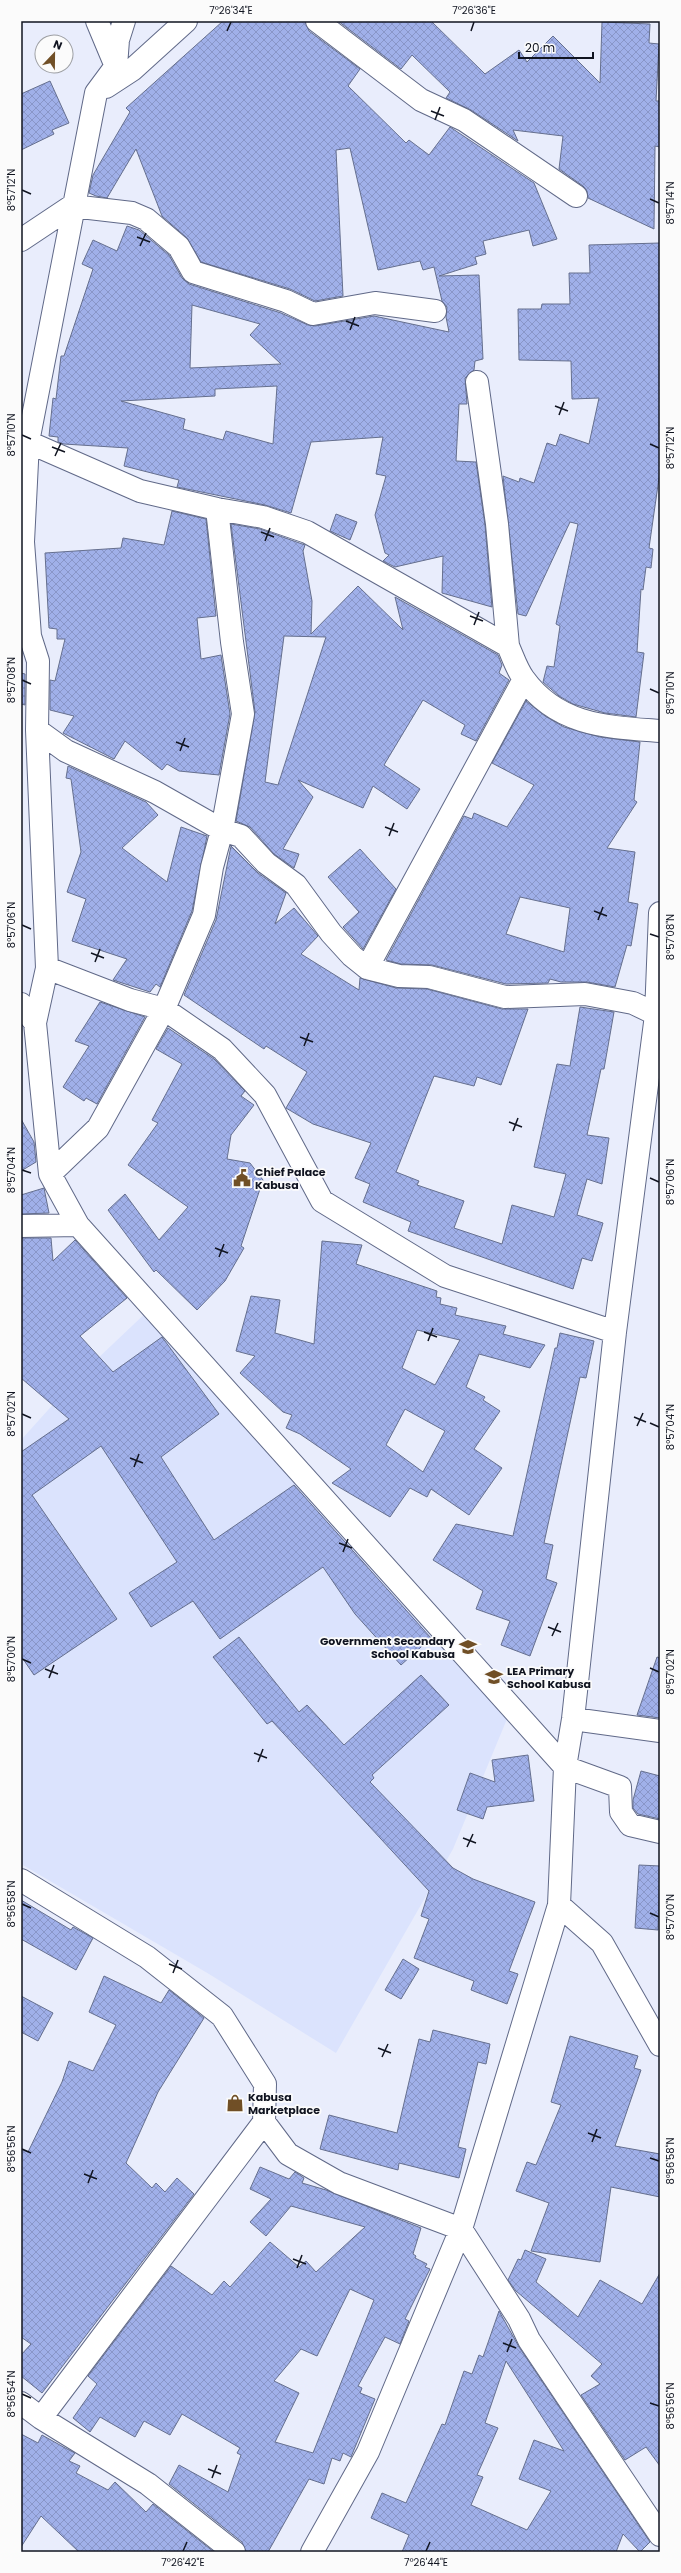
<svg xmlns="http://www.w3.org/2000/svg" width="681" height="2573" font-family="Poppins,sans-serif">
	<defs>
		<pattern id="building-cross-hatch" width="8" height="8" patternUnits="userSpaceOnUse"><rect width="8" height="8" fill="#a0b0e9"/><path d="M0 0l8 8M0 8l8-8" fill="none" stroke="#8996c8"/></pattern>
	</defs>
	<rect width="100%" height="100%" fill="#e9edfc"/>
	<!-- built -->
	<path fill="#dbe3fd" d="M152,1307l360,400 -59,142 -117,204 -127,-79 -188,-110v-424l55,-61z"/>
	<!-- building -->
	<path fill="url(#building-cross-hatch)" stroke="#656f8e" fill-rule="evenodd" d="M223,21h82l4,10 51,38 -12,17 58,57 3,-3 20,15 21,-28 84,56 23,56 -24,7 -4,-16 -46,11 3,13 -11,3 2,7 -38,12 40,-1 4,84 -8,2 -1,9 -9,8 2,26h-8l-3,57 20,1 9,63 7,82 -50,-14 1,-37 -48,11 -12,-6 6,-6 -4,-2 -10,-38 11,-39 -10,-2 7,-37 -72,5 -20,71 -26,-8 -88,-18 2,-7 -55,-14 4,-18 -64,-4 -6,-2v-5l-9,-1 4,-38 3,1 5,-43h3l29,-87 -11,-5 11,-24 24,11 10,-25 12,4 30,25 13,23 7,6 92,29 27,12 7,1 59,-10 75,16 -3,-15 1,-10 -5,-6 -8,-34 -11,3 -3,-9 -42,9 -28,-122 -14,2 7,146 -28,5 -25,-12 -89,-27 -14,-24 -25,-22 -26,-67 -29,49 -11,-2 -7,-3 4,-18 37,-63 -4,-4zM192,305l68,19 -10,11 31,29 -91,4zM277,386l-4,58 -47,-13 -3,9 -40,-11 2,-10 -64,-18 94,-5v-7z
		M338,21h93l54,53 34,-24 8,12 26,-26 47,47 2,-61 48,2 -1,19 10,1 -3,57h4v46l-5,-1 -1,83 -66,-31 -1,-7 -4,-5 -24,-17 4,-33 -50,-6 5,11 -47,-31 -25,-12 4,-6 -38,-37 -11,14z
		M50,81l19,42 -17,7 2,4 -33,16v-56z
		M660,243v228l-11,77 4,1 -2,19 -5,-1 -3,23 -2,-1 -4,63 7,1 -8,64 -31,-4 -32,-9 -14,-8 -16,-14 4,-16 7,1 6,-41 -4,-2 22,-100 -8,-2 -44,94 -8,-2 -15,-138 16,6 1,-4 14,5 13,-40 9,3 4,-12 29,10 10,-46 -27,1 -1,-38 -52,-1 -1,-51h23l1,-5h28l-1,-31h21l-1,-28z
		M172,511l34,8 10,97 -19,2 4,41 20,-4 9,59 -11,61 -40,-4 -12,-7 -5,6 -37,-29 -11,18 -51,-26 11,-17 -24,-6v-30l5,1 10,-42h-8v-10l-8,-1 -4,-75 76,-5 2,-10 41,7z
		M336,514l21,8 -7,18 -20,-9z
		M231,524l29,5 45,16 -2,6 9,50 -1,33 47,-48 45,44 -8,-33 103,58 4,10 -3,8 10,7 -33,61 -15,-7 4,-9 -42,-25 -39,65 36,24 -13,20 -34,-23 -10,22 -65,-28 15,17 -30,52 16,5 -5,14 -20,-14 -24,-27 -14,-6 19,-109zM284,636l42,1 -48,148 -13,-3z
		M21,673l4,1v31l-4,-1z
		M526,701l19,15 19,11 36,10 40,5 -6,58 3,2 -30,46 28,4 -7,50 10,2 -7,42 -4,-1 -12,42 -28,-5h-26l-11,-3 -2,4 -42,1 -74,-19 -31,-1 -15,-4 78,-144 8,3 2,-6 33,14 27,-42 -42,-22zM520,897l50,11 -6,44 -58,-18z
		M68,766l78,36 12,13 -36,33 45,34 14,-55 26,9 -15,75 -32,76 -4,-3 -6,8 -37,-12 14,-21 -55,-18 14,-42 -19,-7 14,-40 -10,-73 -5,-1z
		M231,846l27,27 28,20 -11,31 19,-16 24,28 -17,18 58,36 1,-12 36,10 31,1 75,20h26l-27,76 -24,-8 -3,9 -40,-10 -38,96 23,9 -2,4 47,16 -10,27 48,16 10,-39 42,12 12,-43 -32,-7 23,-103 13,2 10,-59 34,5 -10,57h-3l-14,66 22,3 -7,46 -15,-5 -10,36 26,8 -11,38 -10,-3 -9,31 -165,-58 3,-9 -48,-20 7,-18 -15,-6 16,-35 -58,-19 -27,-16 21,-36 -41,-26 -2,3 -80,-54 32,-75z
		M360,849l36,40 -33,60 -20,-22 16,-15 -31,-35z
		M100,1002l45,15 -48,87 -11,-6 -2,3 -21,-14 26,-41 -14,-5z
		M168,1028l46,31 31,32 -4,5 13,9 -23,30 -4,24 23,4 13,17 -22,66 3,2 -19,33 -28,29 -41,-40 -2,2 -46,-62 17,-16 34,46 29,-33 -60,-42 30,-42 -6,-3 30,-56 -26,-15z
		M21,1119l13,23 2,20 -15,9z
		M44,1188l5,25 -28,1v-19z
		M21,1238h30l2,23 22,-21 52,58 -47,38 33,36 49,-35 57,77 -58,43 53,83 80,-55 137,153 -30,27 -46,-51 -32,-47 -103,72 -27,-38 -42,26 -22,-34 48,-31 -76,-116 -69,49 85,124 -83,56 -13,-19v-204l48,-33 -48,-41z
		M322,1241l40,4 -6,19 81,27 -1,6 5,1 -1,6 17,4 -2,7 51,11 -3,8 42,11 -15,23 -51,-14 -13,33 19,10 -2,3 17,11 -26,38 28,19 -33,47 -38,-26 -4,8 -17,-9 -20,29 -58,-34 19,-14 -51,-35 -14,-6 6,-13 -9,-3 -43,-39 15,-17 -19,-5 15,-55 29,4 -5,33 39,11zM417,1330l43,10 -25,45 -33,-17zM405,1409l40,22 -22,41 -37,-27z
		M560,1333l34,8 -8,37 -6,-1 -36,166 9,2 -7,34 11,4 -27,73 -29,-11 9,-24 -34,-12 7,-18 -50,-31 23,-36 57,12 42,-188h2z
		M239,1637l60,75 8,-7 37,40 77,-70 28,30 -77,70 2,3 -4,4 83,86 20,11 62,23 -26,69 9,3 -11,30 -36,-14 3,-9 -60,-23 15,-39 -8,-3 8,-25 -157,-170 -5,3 -54,-67z
		M657,1657l3,1v60l-23,-3z
		M528,1755l6,46 -47,6 -4,12 -26,-9 13,-37 25,9 -3,-22z
		M641,1771l19,5v43l-22,-5 -5,-6v-8z
		M639,1865l21,1 -2,64 -23,-2z
		M21,1900l50,30 2,-3 20,11 -17,32 -55,-31z
		M403,1959l16,10 -18,30 -16,-9z
		M104,1976l57,27 8,-13 35,28 -46,74 -32,71 26,25 4,-5 9,9 12,-14 17,16 -152,199 -21,-17v-21l10,-11 -10,-7v-188l7,3 34,-70 7,-21 24,10 23,-46 -27,-13z
		M21,1996l32,17 -15,28 -17,-9z
		M433,2030l57,14 -4,20 -8,-2 -20,85 8,2 -7,29 -60,-15 -1,7 -78,-21 9,-34 68,18 22,-94 11,3z
		M570,2036l68,20 -4,12 7,2 -26,76 45,8v43l-49,-10 -11,75 -69,-11 18,-48 -33,-12 11,-29 9,3 25,-60 -10,-3z
		M260,2167l29,12 6,-7 9,6 -2,5 24,7 95,38 -8,26 3,2 -1,2 12,6 -2,3 5,2 -25,50 4,2 -9,23 -15,-7 -27,49 4,2 -2,5 15,6 -24,58 -8,-4 -3,8 -8,-3 -8,26 -15,-5 -41,73h-22l-4,-10 -73,-58 10,-19 49,27 13,-37 -4,-2 3,-5 -58,-34 -12,21 -26,-14 -9,16 -35,-20 -10,15 -17,-14 24,-34 -9,-8 83,-110 41,29 12,-14 6,6 40,-45 29,25 7,-6 10,11 49,-45 -74,-21 -25,30 -16,-14 21,-23 -21,-10zM350,2289l24,11 -61,153 -38,-11 24,-49 -25,-12 27,-32 16,7z
		M525,2250l21,9 -10,23 42,35 22,-37 42,24 18,-31v193l-14,-19 -21,13 -44,-65 19,-11 -9,-8 11,-12 -86,-73 -8,-11 10,-21 3,1z
		M499,2311l20,36 131,195 -10,10 -17,-18 -7,18h-214l7,-17 -38,-17 11,-25 24,10 36,-79 3,1 19,-54 8,3 7,-19 4,2zM506,2361l58,90 -30,-11 -15,39 32,12 -24,39 -56,-25 12,-28 -6,-2 21,-47 -13,-5z
		M21,2434l17,9 4,-8 25,14 8,4 -6,8 11,5 -4,7 32,17 7,-8 31,30 7,-8 61,48h-135l-38,-36 -20,31z"/>
	<g fill="none" stroke-linecap="round" stroke-linejoin="round">
		<!-- minor casing -->
		<g stroke="#606988" stroke-width="24">
			<path id="minor" d="M97,21l18,43
				M317,21l104,79 43,20 112,76
				M106,87l26,-17 54,-49
				M21,240l51,-34 60,7 14,6 33,28 14,25 93,29 27,13 62,-11 60,8
				M477,382l20,142 11,122
				M28,442l112,49 77,18 46,8 44,15 201,114c5,11 9,24 16,33 34,47 84,48 136,52
				M37,730l29,21 89,41 67,38 19,6 25,27 30,22 35,48 21,23 15,12 32,8 30,1 76,20 80,-3 48,9 27,13
				M47,968l83,32 34,9 58,40 43,46 57,106 123,75 170,56
				M367,968l157,-289
				M21,1004l14,19 15,151 28,51 487,542 55,20 1,25 9,13 30,7
				M35,1023l12,-55 -10,-238 1,-69 -8,-25 -7,-94 5,-100 68,-349 20,-27 2,-26 6,-19
				M50,1174l48,-46 66,-119 40,-94 8,-48 10,-37 21,-116 -11,-72 -15,-133
				M21,1226l57,-1
				M573,1719l87,12
				M21,1880l126,77 75,59 43,68 -1,38 -223,296
				M559,1905l43,38 58,102
				M264,2122l24,32 51,29 122,46 58,90 10,21 131,195
				M21,2403l20,15 107,66 86,68
				M312,2552l56,-100 93,-223 98,-324 6,-138 8,-48 42,-387 41,-317 4,-102"/>
		</g>
		<!-- minor -->
		<use href="#minor" stroke="#fff" stroke-width="22"/>
	</g>
	<!-- ticks -->
	<path fill="none" stroke="#101420" stroke-width="1.5" d="M227,31l4,-9M471,31l3,-9M431,111l13,5M435,120l5,-13M22,190l9,4M650,199l9,4M137,237l13,5M140,246l6,-13M346,321l13,5M350,330l5,-13M555,406l13,5M559,415l5,-13M22,435l9,4M650,444l9,4M52,447l13,5M55,456l6,-13M261,532l13,5M265,541l5,-13M470,616l13,5M474,625l5,-13M22,680l9,4M650,689l9,4M176,742l13,5M180,751l5,-13M385,827l13,5M389,836l5,-13M594,911l13,5M598,920l5,-13M22,925l9,4M650,934l9,3M91,953l13,5M95,962l5,-13M300,1037l13,5M304,1046l5,-13M509,1122l13,5M513,1131l5,-13M22,1170l9,3M650,1178l9,4M215,1248l13,5M219,1257l5,-13M424,1332l13,5M428,1341l5,-13M22,1414l9,4M634,1417l12,5M650,1423l9,4M637,1426l6,-13M130,1458l13,5M134,1467l5,-13M339,1543l13,5M343,1552l5,-13M548,1627l13,5M552,1636l6,-13M22,1659l9,4M650,1668l9,4M45,1669l13,5M49,1678l5,-13M254,1753l13,5M258,1762l5,-13M463,1838l13,5M467,1847l6,-13M22,1904l9,4M650,1913l9,4M169,1964l13,5M173,1973l5,-13M378,2048l13,5M382,2057l6,-13M588,2133l13,5M592,2142l5,-13M22,2149l9,4M650,2158l9,3M84,2174l13,5M88,2183l5,-13M293,2259l13,5M297,2268l5,-13M503,2343l13,5M507,2352l5,-13M22,2394l9,4M650,2403l9,3M208,2469l13,5M212,2478l5,-13M183,2551l4,-9M426,2551l4,-9"/>
	<!-- icons -->
	<defs>
		<g id="civic-bare" transform="scale(1.38)"><path d="M-.6-6.5H3V-4.5H.6V-3L4-1V1h2V6H-6V1h2V-1L-.6-3ZM-1.2 2.5V6h2.4V2.5Z" fill="#704f26" stroke="#fbfbfb" stroke-width="2.5" paint-order="stroke"/></g>
		<g id="school-bare" transform="scale(1.38)"><path d="M0-5L7-2L0 1L-7-2ZM-4 1L0 2.5L4 1V4Q0 6-4 4Z" fill="#704f26" stroke="#fbfbfb" stroke-width="2.5" paint-order="stroke"/></g>
		<g id="shop-bare" transform="scale(1.38)"><path d="M-5-2.5h2.3a2.7 3.5 0 0 1 5.4 0H5L5.5 6h-11ZM-1.5-2.5h3a1.5 2.3 0 0 0-3 0Z" fill="#704f26" stroke="#fbfbfb" stroke-width="2.5" paint-order="stroke"/></g>
	</defs>
	<g fill-rule="evenodd">
		<use href="#civic-bare" x="242" y="1178"/>
		<use href="#school-bare" x="468" y="1647"/>
		<use href="#school-bare" x="494" y="1677"/>
		<use href="#shop-bare" x="235" y="2103"/>
	</g>
	<g text-anchor="middle" stroke-width="3.5" stroke-linejoin="round" paint-order="stroke">
		<!-- poi labels -->
		<g font-size="11" font-weight="bold" fill="#101420" stroke="#fbfbfb" text-anchor="start">
			<text x="255" y="1176">Chief Palace<tspan x="255" dy="13">Kabusa</tspan></text>
			<text x="455" y="1645" text-anchor="end">Government Secondary<tspan x="455" dy="13">School Kabusa</tspan></text>
			<text x="507" y="1675">LEA Primary<tspan x="507" dy="13">School Kabusa</tspan></text>
			<text x="248" y="2101">Kabusa<tspan x="248" dy="13">Marketplace</tspan></text>
		</g>
	</g>
	<!-- border -->
	<rect width="681" height="2573" fill="none" stroke="#fbfbfb" stroke-width="44"/>
	<!-- north arrow -->
	<g transform="translate(54 54) rotate(22)"><circle r="19" fill="#fbfbfb" stroke="#9d9fa3"/>
	<path d="M0-3L7 15L0 10L-7 15Z" fill="#704f26"/>
	<text y="-6" font-size="11" font-weight="bold" text-anchor="middle" fill="#101420">N</text>
	</g>
	<!-- scale -->
	<path d="M519 52v6h74v-6" fill="none" stroke="#101420" stroke-width="2"/>
	<text x="525" y="52" font-size="12" fill="#101420" stroke="#fbfbfb" stroke-width="3" paint-order="stroke">20 m</text>
	<rect x="22" y="22" width="637" height="2529" fill="none" stroke="#101420" stroke-width="1.5"/>
	<g font-size="10" text-anchor="middle" fill="#101420">
		<text x="231" y="14">7°26'34"E</text>
		<text x="474" y="14">7°26'36"E</text>
		<text transform="translate(11 190) rotate(-90)" y="4">8°57'12"N</text>
		<text transform="translate(670 203) rotate(-90)" y="4">8°57'14"N</text>
		<text transform="translate(11 435) rotate(-90)" y="4">8°57'10"N</text>
		<text transform="translate(670 448) rotate(-90)" y="4">8°57'12"N</text>
		<text transform="translate(11 680) rotate(-90)" y="4">8°57'08"N</text>
		<text transform="translate(670 693) rotate(-90)" y="4">8°57'10"N</text>
		<text transform="translate(11 925) rotate(-90)" y="4">8°57'06"N</text>
		<text transform="translate(670 937) rotate(-90)" y="4">8°57'08"N</text>
		<text transform="translate(11 1170) rotate(-90)" y="4">8°57'04"N</text>
		<text transform="translate(670 1182) rotate(-90)" y="4">8°57'06"N</text>
		<text transform="translate(11 1414) rotate(-90)" y="4">8°57'02"N</text>
		<text transform="translate(670 1427) rotate(-90)" y="4">8°57'04"N</text>
		<text transform="translate(11 1659) rotate(-90)" y="4">8°57'00"N</text>
		<text transform="translate(670 1672) rotate(-90)" y="4">8°57'02"N</text>
		<text transform="translate(11 1904) rotate(-90)" y="4">8°56'58"N</text>
		<text transform="translate(670 1917) rotate(-90)" y="4">8°57'00"N</text>
		<text transform="translate(11 2149) rotate(-90)" y="4">8°56'56"N</text>
		<text transform="translate(670 2161) rotate(-90)" y="4">8°56'58"N</text>
		<text transform="translate(11 2394) rotate(-90)" y="4">8°56'54"N</text>
		<text transform="translate(670 2406) rotate(-90)" y="4">8°56'56"N</text>
		<text x="183" y="2566">7°26'42"E</text>
		<text x="426" y="2566">7°26'44"E</text>
	</g>
</svg>
